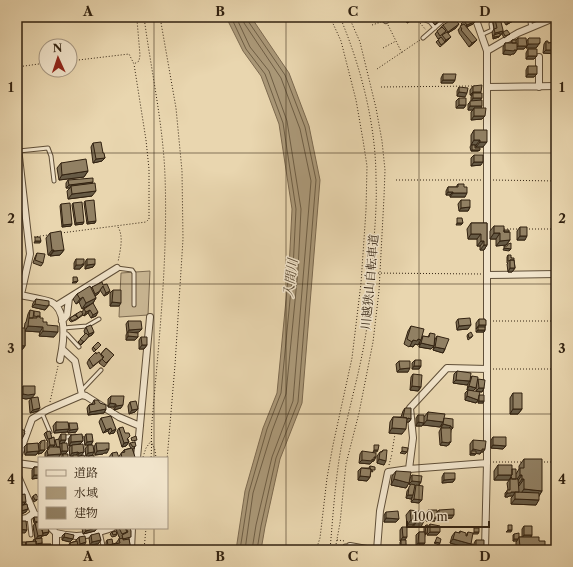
<svg xmlns="http://www.w3.org/2000/svg" width="573" height="567" font-family="'Libre Caslon Text','Noto Serif JP',serif">
	<rect width="100%" height="100%" fill="#e9d6af"/>
	<filter id="stains"><feTurbulence type="fractalNoise" baseFrequency=".005" numOctaves="4"/><feColorMatrix values="0 0 0 0 .2 0 0 0 0 .09 0 0 0 0 .02 0 0 0 .5 -.17"/></filter>
	<radialGradient id="worn" r=".72"><stop offset=".6" stop-color="#630" stop-opacity="0"/><stop offset="1" stop-color="#630" stop-opacity=".3"/></radialGradient>
	<!-- green -->
	<path fill="#cab794" stroke="#7e6c52" d="M150,271l-2,44 -29,2 2,-44z"/>
	<!-- water -->
	<path fill="#ab9979" stroke="#7b694f" d="M226,17h25l38,56 20,53 11,54 -18,223 -22,56 -15,68 -4,23h-25l9,-59 18,-63 14,-35 12,-124 3,-60 -13,-85 -18,-48 -18,-25z"/>
	<g fill="none" stroke-linecap="round" stroke-linejoin="round">
		<!-- shore -->
		<path stroke="#6e5e45" stroke-width="1" d="M231,17l15,32 19,25 18,49 13,86 -3,60 -12,124 -14,36 -18,63 -9,58
			M236,17l14,30 19,24 18,50 14,88 -3,61 -12,124 -14,37 -19,62 -8,57
			M243,17l1,6 37,55 19,51 11,52 -18,220 -21,56 -16,68 -4,25
			M248,17v4l37,54 20,52 11,53 -18,222 -22,56 -15,68 -4,24"/>
		<!-- service casing -->
		<g stroke="#604f38" stroke-width="5">
			<path id="service" d="M421,17l2,2 7,3 5,6
				M529,17l2,10
				M481,35l11,-5 -1,-6
				M423,38l24,-21
				M19,151l29,-3 3,8 3,25
				M117,268l15,2 2,3v32
				M63,328l24,-2 12,-7
				M64,333l3,1 12,13
				M81,391l20,-21
				M42,413l8,19
				M82,438l2,20
				M68,458l-2,-21 9,-1
				M29,517l2,18
				M100,532l4,18
				M344,550l1,-4h5"/>
		</g>
		<!-- minor casing -->
		<g stroke="#604f38" stroke-width="8">
			<path id="minor" d="M384,17l2,3
				M475,17l12,34v412l-2,87
				M487,51l31,-18 38,-16
				M539,57v30
				M487,87l69,-1
				M17,139l13,115 -8,36 -5,12
				M487,275l69,-1
				M20,295c9,2 23,4 31,7 15,7 13,34 11,47l13,12 7,34
				M56,306l61,-38
				M62,321l5,-6 2,-17
				M60,360l2,-11
				M137,458l13,-141
				M17,460l15,-41 15,-9 35,-15 4,1 33,21 21,9
				M17,463l22,3
				M409,469l4,-31 -3,-30 37,-40 40,1
				M17,474l17,39
				M17,520l10,-2 7,-5 5,4
				M51,528l5,5v17
				M56,533c23,6 33,2 56,-5
				M350,546l22,4
				M131,550l1,-22
				M377,550l3,-39 8,-39 21,-3 78,-6"/>
		</g>
		<!-- path -->
		<path stroke="#322211" stroke-width="1" stroke-dasharray="1 2" stroke-linecap="butt" d="M144,17c7,53 19,106 21,159 3,82 -6,164 -13,246 -1,12 0,24 -1,36
			M160,17l16,91 6,63 1,68 -8,126 -8,95
			M420,23l6,7
			M372,25l9,-3
			M388,25l14,28
			M383,48l13,-7
			M70,61l59,-7 5,10 5,-3 1,-6 -3,-35 1,-3
			M17,67l29,-4
			M377,69l43,-29
			M381,87l94,-1
			M396,180h85
			M493,180l63,1
			M118,227c6,10 2,24 0,35
			M504,229h15
			M526,229h30
			M61,233l85,-11 3,-3v-50l-3,-29 -12,-76
			M34,237l14,-2
			M372,273l109,1
			M493,321h63
			M493,369h63
			M50,402l8,-36
			M392,452l3,-18
			M143,457l3,-9 5,-7 4,9 1,8
			M493,462h29
			M541,462h15
			M389,465l3,-11
			M337,540l8,1
			M144,550l2,-22
			M293,550c7,-4 10,-4 17,0
			M316,550l4,-12 7,-60 6,-33 19,-87 9,-75 5,-73 1,-44 -4,-26 -7,-40 -15,-59 -11,-24
			M330,550c3,-34 5,-68 11,-102 7,-37 18,-73 24,-109 5,-29 7,-59 8,-88 2,-24 4,-48 3,-72 0,-54 -15,-112 -36,-162
			M335,550l5,-27 6,-59 13,-51 14,-71 6,-51 5,-94 1,-27 -3,-29 -6,-33 -16,-66 -11,-25"/>
		<!-- service -->
		<use href="#service" stroke="#f1e4cb" stroke-width="3"/>
		<!-- minor -->
		<use href="#minor" stroke="#f1e4cb" stroke-width="6"/>
	</g>
	<!-- wall -->
	<path fill="#7d6e55" stroke="#322211" d="M375,17h9l-1,1 -6,4z
		M406,17h10l-2,2 -7,4 -2,-5z
		M435,17h9l-9,8 -3,-4z
		M454,17h8l-3,4z
		M483,17h11l-9,3z
		M505,17h11l-3,4 -7,4 -3,-5z
		M495,19l8,12 -3,4v1l-1,1 -6,2 -1,-7 2,-3 -1,-7z
		M464,21l9,3 -6,3 7,16 -5,4 -10,-14v-1l-1,-2 4,-5 -1,-1z
		M443,25l13,3 -8,5v7l-8,7 -4,-5 5,-5 -3,2 -3,-5z
		M503,32l7,2 -2,1 -4,3 -2,-4z
		M518,38l8,4 3,-4 9,8 -2,2h-10v-1l-2,2h-7l-3,5h-2l-1,1 -8,-1v-7l2,-4h6v-1l1,-2h4z
		M546,41l2,2 7,-1 1,-1v13l-13,-1 1,-9z
		M528,49l9,7 -3,3h-8v-6z
		M528,66l6,11h-8v-7z
		M443,74l12,6 -2,3h-12v-5z
		M473,86l7,7v7l2,19 -11,1v-8l2,-2h-5v-6l3,-3v-4l1,-2h-2v-5z
		M459,87l6,10 -8,-1v-5z
		M459,98l7,7 -2,3h-8v-7z
		M474,130l9,17h-7v-2h-1v3l5,2 -2,1h-7l-1,-4 1,-2v-10z
		M93,143l10,10 2,5 -3,3 -9,2 -2,-16z
		M474,155l7,10 -10,1v-8z
		M61,163l27,8 -4,6 -25,3 -2,-12z
		M68,180l24,3v13l-24,3 -1,-8 3,-3h-4v-5z
		M458,184l7,13h-15v-2h-4v-4l2,-4h8z
		M461,200l9,7 -2,4h-9l-1,-7z
		M85,201l10,22 -8,1 -3,-21z
		M73,203l10,21 -8,1 -3,-20z
		M61,204l10,22 -9,1 -2,-21z
		M471,223h16v22l-3,5h-4v-4h-3v-7h-9l-1,-10z
		M494,226l10,4 6,10 -4,5 -10,1v-7h-6v-8z
		M520,227l5,13h-8v-9z
		M50,233l14,17 -4,5 -10,1v-1h-2l-2,-17z
		M37,253l6,10 -2,3 -8,-3 2,-6z
		M508,255l6,5 1,8 -3,4h-4l-1,-8 1,-1h-1v-6z
		M76,259l8,5 -2,3h-1l-1,2h-6v-6z
		M87,259l8,5 -2,3 -8,2v-7z
		M103,285l7,6 -2,3 -4,2 -4,-6 -2,4 -3,2 1,2 -3,5 -11,6 -3,-7 -3,2 -3,-5 4,-5 14,-6 1,-1z
		M113,290l6,16h-9v-13z
		M36,299l13,6 -4,5 -13,-3 1,-4z
		M93,303l3,13 -5,2 -3,-5 -4,3 -1,-1 -7,5 -5,2 -2,-2 1,-2 6,-4 6,-2 2,-3z
		M30,310l10,8 3,4 4,3 7,12 -15,-1 1,-4 -15,-1v15l-4,5 4,-28 1,-1 2,-8z
		M458,319l10,10 -11,1 -1,-8z
		M479,319l6,8v3l-1,2h-8v-9z
		M128,321l14,8 -3,3h-3l2,5 -3,3h-9v-5l1,-2 -1,-9z
		M411,326l11,10 6,1 2,-4 4,13 -3,3 -12,-2 1,-5 -2,3 -3,-1 -2,3 -3,-1 -1,1 -5,-3 4,-13z
		M86,327l8,5 -2,3 -4,2 -7,8 -3,-3 7,-8 -1,-3z
		M468,334l4,3 -4,3 -1,-4z
		M437,336l8,13 -2,4 -10,-3 2,-11z
		M141,337l6,8 -3,4h-5v-9z
		M101,345l-7,7 -2,-3 1,-2z
		M106,348l8,7 -3,3 -7,9 -5,-4 2,-3 -11,9 -3,-6 2,-4 7,-5 4,1z
		M415,360l6,6 -2,3h-7v-6z
		M399,361l9,11h-11l-1,-8z
		M457,371l13,7 2,-2 5,5 1,-2 6,9 -2,4 -6,-1v-5l-3,5 6,4 5,6 -1,2h-5v-3l-2,3 -11,-3v-7l3,-3h-1l1,-6 -1,1 -14,-2 1,-9z
		M413,374l8,13 -3,4 -8,-1 1,-13z
		M23,386l9,12 6,13 -8,2 -1,-12 2,-3 -5,1 -5,-1v-8z
		M513,393l9,16 -4,5h-8v-16z
		M111,396l10,12 -7,2v-3h-6v-8z
		M94,400l6,3 6,6 -2,4 -16,2 -1,-7 2,-3 3,-1z
		M130,402l8,7 -3,3 -6,2 -1,-8z
		M405,408l6,11 -2,3h-3l-4,12 -13,-1 1,-11 3,-5h8l2,-6z
		M428,412l16,7 9,9 -2,2 -2,15h-1l-1,1 -7,-1 -1,-13 2,-4h1h-1v-3l-1,2 -17,-2v-1l-1,2h-6v-8l2,-3 6,2z
		M101,418l15,11 -2,4 -5,1 -1,-3 -5,2 -4,-11z
		M56,422l13,2v-1l7,9 -8,1 -1,-2v1l-13,1 -1,-7z
		M17,427l5,12 -3,3 -2,-1z
		M119,428l9,11 1,3 -3,4 -4,1 -5,-16z
		M46,432l8,9 5,-2v-1l2,-4 3,9 2,11 2,4h-8l3,-4h-2l-3,4h-13v-5l3,-4h-1v-7l1,-1h-1l-3,-7z
		M86,434l7,7 -2,4h-6l-1,-7z
		M71,435l12,6 -3,3 4,8 -3,3 4,3h-14l1,-2h-2l-1,-8 2,-3 -2,1v-8z
		M493,437l13,9 -3,3 -12,-1v-8z
		M473,440l12,9 -2,3h-2l-1,2 -4,-1 -1,2h-5v-11z
		M41,441l4,9 -3,3 -4,1v-1l-2,2h-11l-1,-8 3,-3h11z
		M96,443l11,10h-3l-1,1 -8,1 -1,-8z
		M130,443l5,5 -2,1 1,9h-15v-2l5,-6 7,-2 -2,-3z
		M88,445l4,10 2,3h-7l2,-2h-3l-1,-7z
		M383,450l1,15 -7,-2v-7l3,-4h1z
		M362,451l12,10h-1l-3,3 -11,-1 1,-9z
		M112,453l7,5h-9l-1,-1z
		M524,459l18,32 -3,4 -3,10 -25,-1v-6l2,-2h-4l-1,1h-3v-4l3,-3 -1,-7 3,-4h1l-1,-1 -1,2h-15v-9l4,-6 14,4 4,5 3,-5v-3z
		M370,466l3,6 -2,-1 -1,6 -3,4 -9,-1v-9l3,-3h8z
		M34,467h5v11l-7,1v-9z
		M396,471l13,12 -3,5 -15,-3 1,-9z
		M444,473l11,6 -2,3 -11,1v-6z
		M412,475l9,7 -2,3v18l-8,-1 1,-5 -1,2 -5,-1 1,-7 4,-6 -2,-1 1,-6z
		M19,495l7,7 -2,3 2,7 -7,3 -1,-4 -1,2v-7l2,2 1,-2 2,-1h-4l-1,-7z
		M33,496l4,4 -3,2 -2,-4z
		M410,510l11,17h-8v-2h-6l-1,-10z
		M428,510l9,2 2,-2 13,8 -16,1 -1,2h-9v-8z
		M386,512l10,10h-12v-7z
		M34,517l5,11 10,4 -2,3 -5,1 -1,2 1,5v1l8,6h-26v-1v1h-7v-5l3,-3 5,2 1,-2h8l-1,-2 2,-1 -2,-13 2,-3h-1l-1,-4z
		M430,524l7,11h-10v-7z
		M426,525l1,8 -2,2 -2,10v5h-5v-4h-2v-11l3,-3h5v-5z
		M524,526l8,9 -1,2 8,4 6,5 -3,4h-26v-8l1,-1h-4v-6l1,-1 5,3h3v-8z
		M402,527l4,18 -1,1 -5,1v-5l1,-1h-1v-11z
		M82,528h15l-2,3 -12,3z
		M117,528h13l-1,12 1,10h-24l2,-3h-2v-5l1,-2 6,4 3,-1 3,-4v-1l1,-1h-1l-3,-8z
		M460,531l6,5 2,-4 3,12 -1,2 2,-2 2,1v-2l2,-3 7,10h-20l2,-3 -15,-4 2,-7 3,-4 4,1z
		M112,532l5,2 -1,2 -4,1 -2,-3z
		M65,533l5,9 -8,-2v-4z
		M91,535l10,5 -3,4h-1v6h-5v-4l1,-1h-3l-1,-7z
		M79,537l5,9 -6,1 -2,3h-8v-4l2,-3 6,-2v-1z
		M551,545l5,5h-7v-2z"/>
	<!-- shaded-wall -->
	<path fill="#665a45" stroke="#322211" d="M384,17l-1,1 -6,4 1,-2z
		M415,17h1l-2,2 -7,4 2,-3z
		M442,17h2l-9,8 3,-4z
		M487,17h7l-9,3z
		M516,17l-3,4 -7,4 2,-3z
		M476,21l-3,3 -9,4 3,-3z
		M459,24l-3,4 -11,7 3,-3z
		M503,31l-2,4 -7,1v-1l1,-2z
		M500,36l-1,1 -6,2 1,-2z
		M451,37l-3,3 -5,3 3,-3z
		M477,40l-3,3 -5,4 3,-4z
		M540,43l-4,5h-10l2,-4z
		M518,46h9l-3,3h-9z
		M505,50h12l-3,4h-2l-1,1 -8,-1z
		M546,50h10v4l-13,-1z
		M528,56h9l-3,3h-8z
		M528,74h9l-3,3h-8z
		M443,80h12l-2,3h-12z
		M459,92l8,1 -2,4 -8,-1z
		M473,92h8l-3,3 -5,-2 -1,2h-2z
		M473,98h9l-3,4h-8z
		M459,105h7l-2,3h-8z
		M470,106h12l-2,4 -6,-2 -1,2h-5z
		M474,116h11l-3,3 -11,1z
		M474,140h6l-4,5h-5z
		M480,142h7l-4,5h-7z
		M472,150h8l-2,1h-7z
		M105,158l-3,3 -9,2 3,-4z
		M474,162h9l-2,3 -10,1z
		M88,171l-4,6 -25,3 3,-5z
		M93,182l-2,3 -20,1 -1,2h-4l3,-3z
		M96,191l-4,5 -24,3 4,-5z
		M448,192h5l-3,3h-4z
		M453,193h14l-2,4h-15z
		M470,207l-2,4h-9l2,-3z
		M96,221l-1,2 -8,1 1,-2z
		M84,222l-1,2 -8,1 1,-2z
		M457,223h6l-2,2h-5z
		M72,224l-1,2 -9,1 1,-2z
		M494,233h6l-4,6h-6z
		M471,234h10l-4,5h-9z
		M520,236h7l-2,4h-8z
		M510,240l-4,5 -10,1 4,-5z
		M35,241h6l-1,2h-6z
		M481,241h3l-4,5h-3z
		M484,245h3l-3,5h-4z
		M504,248l7,1 -2,2 -6,-1z
		M52,250h2l-4,5h-2z
		M64,250l-4,5 -10,1 4,-5z
		M82,264h2l-2,3h-1l-1,2h-6l2,-4z
		M95,264l-2,3 -8,2 2,-4z
		M510,268h5l-3,4h-4z
		M78,281l-2,2h-4l1,-1z
		M103,286l-5,6 2,-1 -2,3 -5,3 2,-3z
		M110,291l-2,3 -4,2 2,-3z
		M83,297l-4,5 -3,2 4,-5z
		M96,298l-3,5 -11,6 4,-6z
		M112,302l9,1 -2,3h-9z
		M35,304l14,1 -4,5 -13,-3z
		M90,310l-2,3 -4,3 2,-4z
		M98,312l-2,4 -5,2 2,-3z
		M471,325l-3,4 -11,1 2,-4z
		M479,325h7l-2,4 -6,-2 -2,2z
		M28,326l15,1 -3,5 -15,-1z
		M142,329l-3,3 -11,1v-1l-1,1 2,-3z
		M478,330h7l-1,2h-8z
		M43,331l15,1 -4,5 -15,-1z
		M94,332l-2,3 -4,2 -7,8 8,-11z
		M128,336l10,1 -3,3h-9z
		M418,339l3,1 -3,5 -3,-1 -2,3 -3,-1 3,-6z
		M421,343l13,3 -3,3 -12,-2z
		M17,345l8,1 -4,5h-4z
		M142,345h5l-3,4h-5z
		M435,347l10,2 -2,4 -10,-3z
		M414,366h7l-2,3h-7z
		M410,368l-2,4h-11l3,-3z
		M456,380l14,1 -3,4 -14,-2z
		M412,386l9,1 -3,4 -8,-1z
		M469,386l7,2 -3,3 -6,-1z
		M479,388h5l-2,4 -6,-1z
		M23,394h12l-3,4 -6,1 -5,-1z
		M467,396l11,4 -2,3 -11,-3z
		M479,401h5l-1,2h-5z
		M110,403l6,1 -2,3h-6z
		M123,405l-2,3 -7,2 2,-4z
		M40,408l-2,3 -8,2 3,-3z
		M106,409l-2,4 -16,2 2,-3z
		M138,409l-3,3 -6,2 3,-4z
		M513,409h9l-4,5h-8z
		M408,418l3,1 -2,3h-9z
		M427,420l16,2 -3,5 -17,-2z
		M418,422l6,1 -2,3h-6z
		M443,424l8,2 -3,3 -7,-1z
		M111,428l-3,3 -5,2 3,-3z
		M392,428l14,1 -4,5 -13,-1z
		M69,429l-2,3 -13,1 2,-3z
		M78,429l-2,3 -8,1 2,-3z
		M116,429l-2,4 -5,1 3,-3z
		M61,440h5l-2,3 -5,1z
		M83,441l-3,3 -11,2 2,-4z
		M93,441l-2,4h-6l2,-3z
		M129,442l-3,4 -4,1 2,-4z
		M442,442h9l-4,4 -7,-1z
		M50,445h5l-3,3 -3,-1 -2,2z
		M493,445l13,1 -3,3 -12,-1z
		M106,449h3l-2,4h-3l-1,1 -8,1 2,-4z
		M473,449h12l-2,3h-2l-1,2 -9,-1z
		M40,450h5l-3,3 -4,1z
		M374,450h4l-1,2h-4z
		M39,451l-3,4h-11l2,-3z
		M62,451h6l-3,3h-5z
		M402,451l5,1 -2,2 -5,-1z
		M78,452l-2,4h-6l2,-3z
		M84,452l-3,4 -4,1 2,-4z
		M94,452l-2,4h-6l2,-3z
		M471,453l5,1 -1,1h-5z
		M61,454l-3,4h-12l2,-3z
		M374,457h2l-2,4h-1l-3,3 -11,-1 3,-3z
		M379,459l7,2 -2,4 -7,-2z
		M34,475h5v3l-7,1z
		M498,475h14l-3,5h-15z
		M520,475h2l-5,7h-2z
		M360,476l10,1 -3,4 -9,-1z
		M394,479l15,4 -3,5 -15,-3z
		M455,479l-2,3 -11,1 2,-3z
		M522,479h2l-5,7h-2z
		M412,481l9,1 -3,4 -9,-2z
		M524,489l18,2 -4,7 -19,-2z
		M511,492h8l-3,3 -1,-3 -2,4h-4l-1,1h-3l2,-4z
		M408,495h5l-2,4 -5,-1z
		M414,499l8,1 -3,3 -8,-1z
		M515,499l24,1 -3,5 -25,-1z
		M20,502h6l-3,3h-5z
		M28,509l-2,3 -7,3 2,-4z
		M439,515h15l-2,3 -16,1 -1,2h-9l2,-3h9z
		M386,518l13,1 -3,3h-12z
		M411,520h6l-4,5h-6z
		M417,521h7l-3,6h-8z
		M95,528h2l-2,3 -12,3 3,-3z
		M17,529l10,1 -2,3h-8z
		M508,530h4l-1,2h-5z
		M49,532l-2,3 -5,1 -2,3h-4l2,-3 4,-1 1,-2z
		M430,532h10l-3,3h-10z
		M474,532h5l-1,2h-5z
		M524,535h8l-2,3h-8z
		M64,537l9,2 -3,3 -8,-2z
		M403,537h4l-2,3 -5,1z
		M453,539l18,5 -2,4 -19,-5z
		M514,539h4l-1,2h-4z
		M101,540l-3,4 -8,1 2,-3z
		M86,542l-2,4 -6,1 2,-3z
		M435,542l5,1 -1,2 -5,-2z
		M418,543h7l-3,4 -3,-2 -1,1h-2z
		M401,545h5l-1,1 -5,1z
		M78,546l-2,4h-7l2,-2z
		M526,546l-2,4h-7l3,-3z
		M535,546h10l-3,4h-16l4,-3z
		M19,548h6l-1,2h-7z
		M476,548h8l-1,2h-9z"/>
	<!-- building -->
	<path fill="#918063" stroke="#322211" d="M377,17h7l-6,3z
		M408,17h7l-6,3z
		M435,17h7l-4,4 -3,-3z
		M470,17h3l3,4 -9,4 -3,-4z
		M506,17h10l-8,5z
		M454,18l5,6 -11,8 -5,-7z
		M500,18l3,12v1l-8,2 -1,-4 3,-1 -2,-9z
		M464,24l13,16 -5,3 -11,-13 1,-1 -2,-3z
		M442,27l4,4 -6,5 -3,-5z
		M507,30l3,4 -5,2 -2,-4z
		M447,32l4,5 -5,3 -4,-5z
		M500,33v3l-6,1v-2z
		M441,37l4,5 -4,3 -3,-5z
		M518,38h8l1,8h-9z
		M529,38h11v5h-1v1h-11v-5z
		M512,40h4v3h-4z
		M546,41h2v2l8,-1v8h-10z
		M505,43h12v7h-3v1l-9,-1z
		M528,49h9v7h-9z
		M528,66h9v8h-9z
		M443,74h13l-1,6h-12z
		M482,85l-1,7h-8v-6z
		M459,87l9,1 -1,5 -8,-1z
		M473,93h9v5h-9z
		M459,98h7v7h-7z
		M482,100v6h-12v-5z
		M474,108h12l-1,8h-11z
		M474,130h13v12h-7v-2h-6z
		M101,142l2,11h1l1,5 -9,1 -3,-16z
		M472,145h3v3h5v2h-8z
		M474,155h9v7h-9z
		M86,159l2,12 -26,4 -1,-12z
		M93,178v4l-24,3 -1,-5z
		M95,183l1,8 -24,3 -1,-8z
		M458,184h6v3h3v6h-14v-1h-5v-5h10z
		M94,200l2,21 -8,1 -3,-21z
		M461,200h9v7l-9,1z
		M82,202l2,20 -8,1 -3,-20z
		M70,203l2,21 -9,1 -2,-21z
		M457,218h5l1,5h-6z
		M471,223h16v22h-3v-4h-3v-7h-10z
		M494,226h10v6h6v8l-10,1v-8h-6z
		M520,227h7v9h-7z
		M504,230h5v2h-5z
		M61,231l3,19 -10,1v-1h-2l-2,-17z
		M35,237h5l1,4h-6z
		M511,243v6l-7,-1v-2h3l1,-2z
		M37,253l8,1 -2,9 -8,-3z
		M508,255h3v3h3v2h-4l-1,1h-1z
		M76,259h8v5h-2v1h-6z
		M87,259h8v5l-8,1z
		M510,260h4l1,8h-5z
		M73,277h4l1,4 -5,1z
		M102,282l1,3 4,-1 3,7 -4,2 -3,-7 -3,4v1l-5,3 -3,-7z
		M90,286l6,12 -10,5 -3,-6 -3,2 -3,-5z
		M113,290h8v13l-9,-1z
		M36,299l13,2v4l-2,1 -12,-2z
		M93,303l5,9 -5,3 -3,-5 -4,2 -2,-3z
		M30,310l4,1 -1,7h-4z
		M34,311l6,1v5l-6,-1z
		M81,311l2,3 -5,4 -2,-4z
		M75,315l3,3 -6,3 -2,-3z
		M37,316h3v2h3v4h4v3l11,1v6l-15,-1v-4l-15,-1 1,-8h8z
		M470,318l1,7 -12,1 -1,-7z
		M479,319h6v1h1v5h-7z
		M128,321h13l1,8 -13,1z
		M91,325l3,7 -5,2 -3,-7z
		M411,326l13,3 -3,11 -3,-1 -1,2 -4,-1 -1,2 -5,-3z
		M478,327h7v3h-7z
		M17,328h8v18l-8,-1z
		M128,332l10,1v4l-10,-1z
		M471,332l2,4 -4,2 -1,-4z
		M86,333l3,3 -5,6 -4,-3z
		M430,333l5,1 -1,12 -13,-3 2,-7 6,1z
		M437,336l12,3 -4,10 -10,-2z
		M141,337h6v8h-5z
		M98,342l3,3 -5,5 -3,-3z
		M106,348l8,7 -8,8 -4,-4 2,-2 -3,-3z
		M96,352v2l3,-2 4,6 -10,8 -4,-7z
		M415,360h6v6h-7z
		M399,361h11v7l-10,1z
		M457,371l14,2 -1,8 -14,-1z
		M413,374l9,1 -1,12 -9,-1z
		M472,376l6,1 -2,11 -7,-2z
		M478,379l7,1 -1,8h-5z
		M23,386h12v8l-7,1 -5,-1z
		M468,390l12,2 -2,8 -11,-4z
		M513,393h9v16h-9z
		M479,395h5v6h-5z
		M111,396h13l-1,9 -7,1v-2l-6,-1z
		M38,397l2,11 -7,2 -2,-12z
		M94,400h4l2,3 6,2v4l-16,3 -1,-7 6,-1z
		M136,401l2,8 -6,1 -2,-8z
		M17,407h1l-1,8z
		M405,408h6v11l-3,-1v1h-1v-1l-4,-1z
		M428,412l17,2 -2,8 -16,-2z
		M418,415h6v8l-6,-1z
		M111,416l5,13 -4,2 -1,-3 -5,2 -5,-12z
		M393,417l14,1 -1,11 -14,-1z
		M444,418l9,1v9l-2,-1v-1l-8,-2z
		M56,422h12l1,7 -13,1z
		M69,423h8l1,6 -8,1z
		M17,426l8,5 -1,2h1l-3,6 -4,-2 -1,2z
		M123,427l2,6h4l1,3 -3,3 2,3 -5,1 -5,-15z
		M441,428h10v14h-2v1l-7,-1z
		M50,431l2,7 -4,1 -2,-7z
		M61,434h5v6h-5z
		M82,434l1,7 -12,1v-7z
		M86,434h6l1,7 -6,1z
		M136,436l1,4 -5,1 -1,-3z
		M54,437l1,8h-5l-1,-6z
		M493,437h13v9l-13,-1z
		M59,439l1,8h-3l-2,-7z
		M45,440v10h-5v-6l1,-1v-2z
		M473,440l13,1 -1,8h-3v2l-9,-2z
		M135,442l1,4 -3,1 -3,-4z
		M38,443l1,8 -12,1v-8z
		M62,443h5l1,8h-6z
		M96,443h13v6h-3v1l-9,1z
		M83,444l1,8 -5,1 -1,-1 -6,1v-8z
		M88,445h5l1,7 -6,1z
		M374,445h5l-1,5h-4z
		M49,447h11l1,7 -13,1 -1,-5 2,-1z
		M402,447l6,1 -1,4 -5,-1z
		M132,448l3,9 -3,1h-10l-1,-5 4,-1 -1,-2z
		M383,450h4l-1,11 -7,-2 1,-7h2z
		M362,451l14,2v4h-2v3l-2,-1v2l-10,-1z
		M471,451h5v3l-5,-1z
		M117,452l2,6h-6l-1,-5z
		M63,454h5v4h-5z
		M73,455h5v3h-5z
		M84,455l1,3h-6v-2z
		M94,455v3h-5v-2z
		M524,459h18v32l-18,-2v-10h-2v-4h-2v-7h4z
		M498,465h14v10h-14z
		M370,466l5,1v3h-4v-1h-1z
		M34,467h5v8h-5z
		M361,468l10,1 -1,8 -10,-1z
		M512,469h4v10h-4l-1,-3 1,-1z
		M396,471l15,1 -2,11 -15,-4z
		M444,473h11v6l-11,1z
		M412,475l10,1 -1,6 -9,-1z
		M510,479h8l1,13h-8v1h-4v-3h3z
		M411,484l4,1 -2,10h-5l1,-8z
		M416,485l7,1 -1,14 -8,-1z
		M515,492l24,1v7l-24,-1z
		M25,494l1,8h-6l-1,-7z
		M36,494l3,5 -4,1 -2,-4z
		M27,504l1,5 -7,2 -1,-5z
		M19,505l-1,7h-1v-6z
		M454,509v6h-15v-5z
		M410,510l14,2v9h-7v-1h-6z
		M428,510h9v8h-9z
		M398,511l1,8 -13,-1v-6z
		M34,517h5v4l-4,1z
		M17,521h9l1,9 -10,-1z
		M39,522v6h9l1,4 -6,1 -1,-3 1,5 -5,1 -3,-13z
		M430,524l10,2v6h-10z
		M426,525h2l-1,8 -2,1z
		M508,525h4v5h-4z
		M524,526h8v9h-8z
		M402,527h5v10h-4z
		M85,528h10l-9,3z
		M119,528h6l2,4 -5,2z
		M126,528h4l1,3v6l-8,2 -1,-4 6,-3z
		M474,528h5v4h-5z
		M116,531l1,3 -4,1 -1,-3z
		M460,531l6,2v3h1l1,-4 5,1 -2,11 -18,-5 2,-7 5,1z
		M419,532h6v11h-7z
		M65,533l9,2 -1,4 -9,-2z
		M99,533l2,7 -9,2 -1,-7z
		M519,533v4l-1,2h-4v-5z
		M85,536l1,6 -6,2 -1,-7z
		M437,537l4,2 -1,4 -5,-1z
		M519,537h20v4h6v5h-10l-5,1v2h-4v-3l-6,1z
		M42,538v5l-6,1v-3v1l-1,-3z
		M123,538v2l6,-1 2,10 -3,1h-17l-2,-5 11,-2 -1,-4z
		M112,539l1,5 -5,1 -1,-5z
		M401,540h5v5h-5z
		M476,540h8v8h-8z
		M36,541l1,9h-10l-1,-8z
		M77,541l1,5 -7,2 -1,-5z
		M20,542h6l-1,6h-6z
		M38,544h13l-1,6h-10v-3l-2,1z
		M97,544l1,5 -4,1 -1,-5z
		M472,544l2,1 1,2 -1,3h-9v-3l7,-1z
		M419,545h4v5h-4z
		M551,545h5v5h-5z
		M427,546l8,2 -1,2h-8z"/>
	<!-- grid -->
	<path fill="none" stroke="#322211" stroke-width="1" stroke-opacity="0.55" d="M154,17v441M286,17v533M419,17v533M17,153h539M17,284h539M17,414h539M154,528v22"/>
	<g text-anchor="middle" stroke-width="3" stroke-linejoin="round" paint-order="stroke">
		<!-- street labels -->
		<g font-size="12" fill="#322211" stroke="#f1e4cb">
			<text transform="translate(370 282) rotate(-85)" y="4">川越狭山自転車道</text>
		</g>
		<!-- water labels -->
		<g font-size="13" font-style="italic" fill="#5c4c35" stroke="#f1e4cb">
			<text transform="translate(290 278) rotate(-83)" y="5">入間川</text>
		</g>
	</g>
	<!-- margin -->
	<rect width="573" height="567" fill="none" stroke="#e9d6af" stroke-width="44"/>
	<!-- legend -->
	<rect x="38" y="457" width="130" height="72" fill="#f1e4cb" stroke="#a59681"/>
	<rect x="46" y="470" width="20" height="6" fill="#f1e4cb" stroke="#a59681"/>
	<text x="74" y="477" font-size="12" fill="#322211">道路</text>
	<rect x="46" y="487" width="20" height="12" fill="#ab9979" stroke="#a59681"/>
	<text x="74" y="497" font-size="12" fill="#322211">水域</text>
	<rect x="46" y="507" width="20" height="12" fill="#918063" stroke="#a59681"/>
	<text x="74" y="517" font-size="12" fill="#322211">建物</text>
	<!-- north arrow -->
	<g transform="translate(58 58) rotate(357)"><circle r="19" fill="#f1e4cb" stroke="#a59681"/>
	<path d="M0-3L7 15L0 10L-7 15Z" fill="#8f2418"/>
	<text y="-6" font-size="11" font-weight="bold" text-anchor="middle" fill="#322211">N</text>
	</g>
	<!-- scale -->
	<path d="M407 521v6h82v-6" fill="none" stroke="#322211" stroke-width="2"/>
	<text x="413" y="521" font-size="12" fill="#322211" stroke="#f1e4cb" stroke-width="3" paint-order="stroke">100 m</text>
	<rect x="22" y="22" width="529" height="523" fill="none" stroke="#322211" stroke-width="1.5"/>
	<g font-size="13" text-anchor="middle" font-weight="bold" fill="#322211">
		<text x="88" y="16">A</text>
		<text x="220" y="16">B</text>
		<text x="353" y="16">C</text>
		<text x="485" y="16">D</text>
		<text x="11" y="92">1</text>
		<text x="562" y="92">1</text>
		<text x="11" y="223">2</text>
		<text x="562" y="223">2</text>
		<text x="11" y="353">3</text>
		<text x="562" y="353">3</text>
		<text x="11" y="484">4</text>
		<text x="562" y="484">4</text>
		<text x="88" y="561">A</text>
		<text x="220" y="561">B</text>
		<text x="353" y="561">C</text>
		<text x="485" y="561">D</text>
	</g>
	<rect width="100%" height="100%" filter="url(#stains)"/>
	<rect width="100%" height="100%" fill="url(#worn)"/>
</svg>
